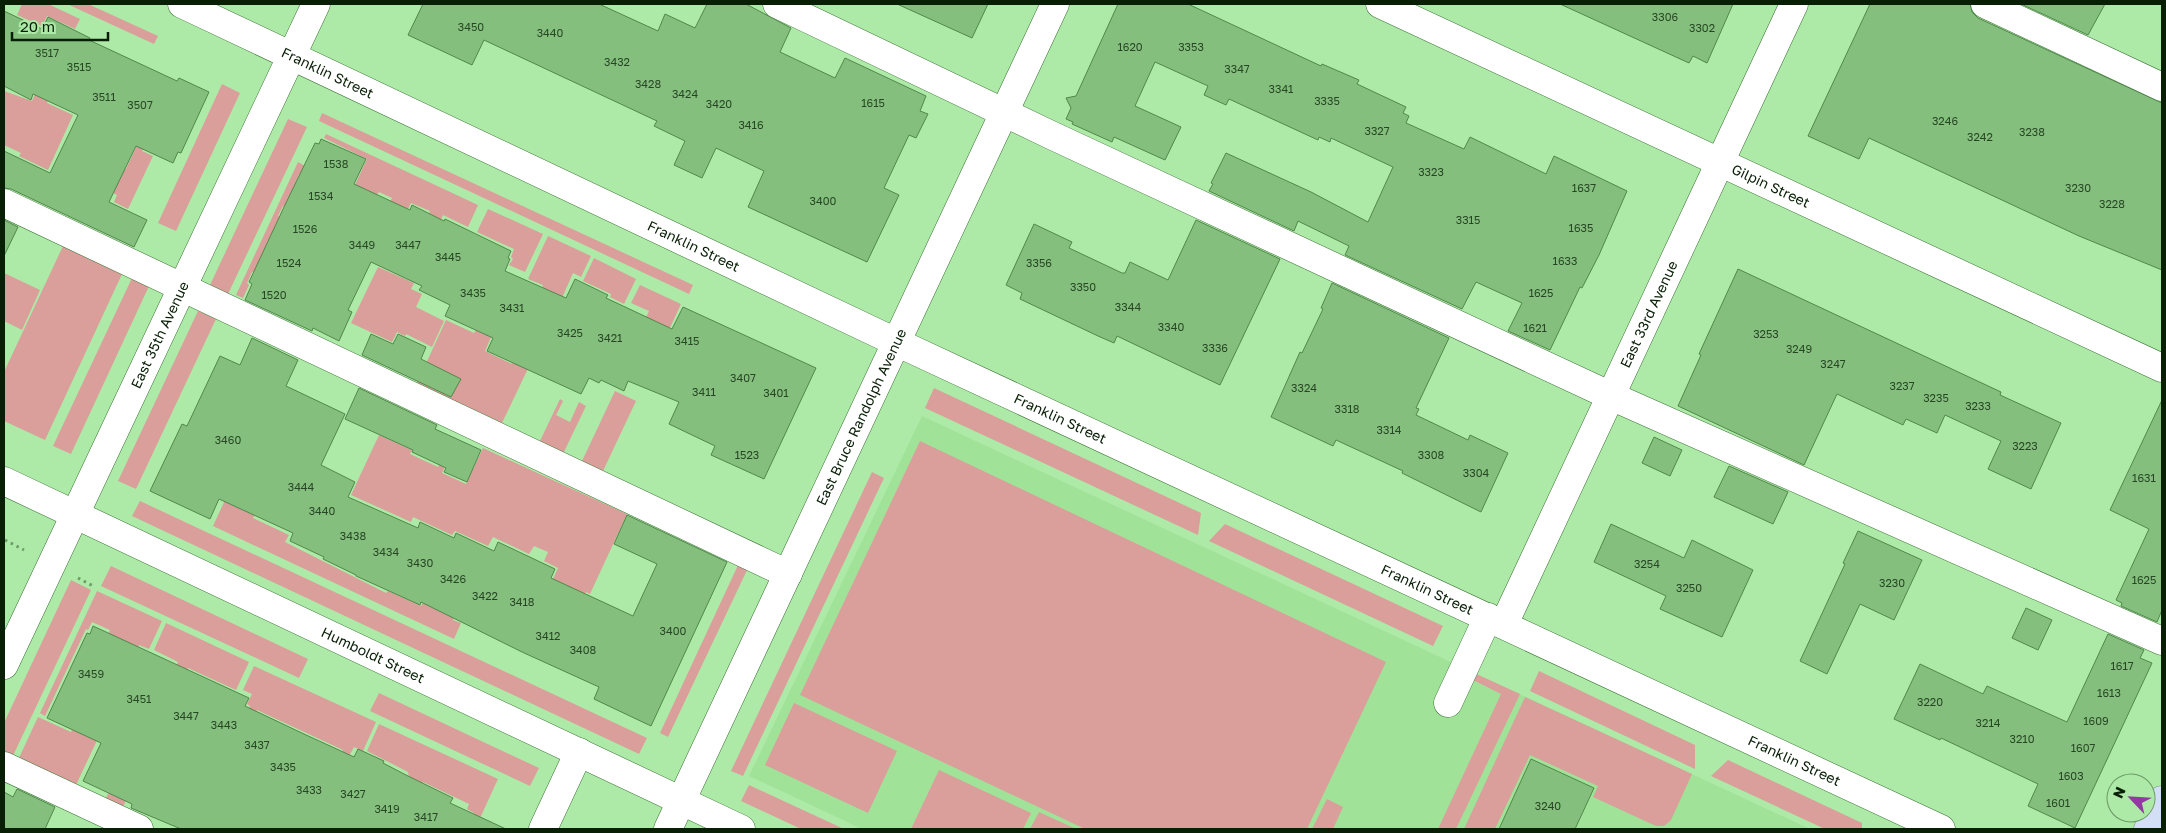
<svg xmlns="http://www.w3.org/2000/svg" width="2166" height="833" font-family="'Golos Text',sans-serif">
	<rect width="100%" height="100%" fill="#aeeaa7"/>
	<!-- built -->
	<path fill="#a1e299" d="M922,416l888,413h-948l-113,-53z"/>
	<!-- green -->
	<path fill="#da9e9b" d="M22,4h26l32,15 -5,10 -28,-13 -5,10 -25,-11z
		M67,4h21l70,32 -4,8z
		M42,78l12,9 -7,16 26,12 -25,55 -29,-14 2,-3 -17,-8v-54l28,10z
		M222,84l18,9 -64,138 -18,-8z
		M322,113l371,172 -4,9 -370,-173z
		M288,119l19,8 -79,167 -18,-9z
		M326,134l152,71 -10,22 -25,-12 -3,7 -12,-6 2,-5 -19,-8 -3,6 -6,-3 -2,4 -12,-5 4,-7 -13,-6 -74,100 62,-133 -43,-21z
		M140,139l6,3 -4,9 11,5 -25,53 -14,-7 3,-7 -31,-15 11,-25 29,14z
		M298,162l7,4 -4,9 -2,-1 -13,32h-3l-5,10 3,2 -11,22h-2l-13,33 -3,-1 -5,11 2,2 -6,13 -7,-3z
		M488,209l55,25 -18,38 -16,-7 4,-6 -2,-2 3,-8 -37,-17z
		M548,236l43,20 -10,21 -8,-4 -11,25 -20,-9 1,-4 -15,-6z
		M63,246l59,28 -77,166 -41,-19v-49z
		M594,258l42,21 -12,25 -14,-7 1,-3 -28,-13z
		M378,267l36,16 -3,6 11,5 -6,13 28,14 -12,26 -26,-13 -1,2 -8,-4 -5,10 -41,-19z
		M4,273l36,17 -18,40 -18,-9z
		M132,278l17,8 -78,168 -18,-8z
		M640,285l41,19 -32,69 -22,-14 22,-48 -18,-8z
		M561,299l-59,124 -85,-40 29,-63 28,13 3,-5 15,7 -7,16 27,13 12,-27z
		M198,311l18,8 -80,170 -18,-8z
		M934,388l267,125 -3,22 -273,-127z
		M615,391l21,10 -33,70 -21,-10z
		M560,399l3,2 -7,14 14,7 9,-20 7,4 -23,48 -24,-11z
		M379,435l33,15 -2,4 28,13 13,-29 6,2 -15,33 24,11 17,-36 144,66 -37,80 -4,-2 -2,4 -32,-15 6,-13 -14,-7 4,-9 -14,-6 -5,8 -36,-17 -5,9 -33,-15 -3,4 -39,-18 -2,5 -60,-27z
		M920,441l466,221 -79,167h-222l-285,-134z
		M238,472l30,14 -15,32 36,17 -4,7 101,51 2,-2 33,15 4,-7 31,14 -3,7 8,3 -7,16 -241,-113z
		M872,472l12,6 -141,298 -12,-5z
		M140,501l507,237 -8,16 -507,-238z
		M1225,524l218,102 -10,20 -224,-105z
		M739,563l9,5 -80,169 -8,-4z
		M111,566l197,93 -9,19 -198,-92z
		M71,580l20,10 -80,170 -7,-4v-33z
		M97,591l65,30 -13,28 -10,-4 -20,44 -13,-50 4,-9 -18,-8 -4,8 -2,-1 -41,87 -5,-3z
		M166,623l83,39 -13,28 -48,-22 -67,143 -17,-9c23,-48 51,-92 74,-140l-24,-12z
		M254,666l122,56 -13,29 -9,-4 -6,11 -7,-3 2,-5 -86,-40 -3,5 -7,-3 3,-6 -3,-2 5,-10 -9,-4z
		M1539,671l156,74v24l-165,-78z
		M1474,673l46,21 -64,135h-18l63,-135 -30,-15z
		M379,693l160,75 -9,18 -160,-75z
		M1525,697l167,77 -21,46 -7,6h-8l-63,-29 5,-11 -68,-31 -35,74h-31z
		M86,701l15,31 -26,55 -57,-27 20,-43 33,15z
		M794,703l103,48 -29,62 -103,-48z
		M379,724l119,55 -23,50h-8l7,-16 -7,-4 2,-5 -46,-22 -3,6 -10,-5 -2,-11 -41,-21z
		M1728,760l134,63v6h-37l-114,-53z
		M939,770l92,43 -8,16h-112z
		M749,785l95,44h-43l-60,-28z
		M1327,799l16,8 -10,22h-21z
		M1039,812l37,17h-46z"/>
	<!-- building -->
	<path fill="#85bf7e" stroke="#508849" d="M423,4h176l59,27 7,-17 30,14 12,-24h39l45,24 -11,24 55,26 10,-20 81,38 -6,15 8,3 -12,24 -7,-3 -25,53 15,7 -32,67 -119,-55 16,-36 -48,-23 -14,30 -28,-13 11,-24 -31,-15 3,-5 -173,-81 -12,25 -64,-30z
		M897,4h91l-16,34z
		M1118,4h70l133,62 1,-2 37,16 -2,4 49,23 -3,6 6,3 -3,7 58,26 6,-12 76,37 8,-18 73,35 -28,64 -17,33 -2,-1 -30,63 -42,-19 14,-28 -46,-21 -14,27 -117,-54 4,-9 -51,-25 -4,10 -85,-40 4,-7 -2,-1 15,-30 85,39 57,30 25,-55 -62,-29 -1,4 -11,-5 -1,3 -89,-41 -3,6 -22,-10 4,-9 -53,-24 -20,44 46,21 -16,33 -51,-23 -2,5 -40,-18 1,-2 -7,-3 5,-11 -5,-10 10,-2z
		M1560,4h173l-26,59 -14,-7 -4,7z
		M1870,4h100l2,8 6,6 184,85v167l-83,-34 -210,-98 -10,21 -51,-23z
		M2021,4h84l-17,31z
		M4,11l38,18 6,-12 42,21 -1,2 88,41 2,-3 30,14 -28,61 -3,-1 -5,11 -37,-17 -27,56 38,18 -13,27 -123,-58 -7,-1v-37l46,22 28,-58 -45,-21 -2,6 -27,-14z
		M321,139l45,20 -12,25 56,26 2,-5 32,16 1,-2 66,32 -3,7 2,1 -5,12 61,27 9,-19 33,16 -2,3 66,31 11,-22 133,61 -52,111 -53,-24 4,-9 -46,-22 10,-22 -51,-21 -4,10 -23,-11 -2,3 -10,-5 -8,16 -70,-32 -24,-11 6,-13 -48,-22 5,-11 -31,-15 3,-4 -51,-24 -23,48 4,2 -13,29 -26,-13 -1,3 -67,-31 7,-16 -3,-2 35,-75 31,-64 4,1z
		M4,220l14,7 -14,29z
		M1196,220l84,39 -60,126 -103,-49 -3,7 -16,-7 -78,-37 2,-6 -16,-8 28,-61 38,18 -3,6 53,25h3l5,-11 38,18z
		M1738,269l263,123 -1,3 61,28 -30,66 -43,-20 13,-28 -56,-26 -8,18 -31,-14 -3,6 -66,-31 -33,71 -126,-59 23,-51 -2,-1z
		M1332,283l117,55 -33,70 3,1 -3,6 52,25 2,-5 38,18 -27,59 -79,-39 1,-2 -67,-31 -3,6 -62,-29 29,-65 2,1 21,-44 -2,-1z
		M371,334l22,10 5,-10 28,13 -5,12 40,20 -10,18 -89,-42z
		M252,338l46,22 -12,26 59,28 -24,51 34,17 -7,15 70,31 2,-6 34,16 2,-5 38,18 4,-9 57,27 -4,9 82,38 24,-52 -43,-20 13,-29 100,47 -76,164 -57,-27 5,-12 -77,-35 -101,-50 -1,3 -64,-29v-1l-33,-16 1,-2 -34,-16 3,-8 -74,-34 -9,20 -60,-28 32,-67 5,2 33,-70 20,9z
		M359,388l78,37 -2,4 46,21 -14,32 -23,-10 2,-4 -34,-16 1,-2 -68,-31z
		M2162,400v210l-5,12 -36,-16 1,-3 -6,-3 33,-71 -39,-19z
		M1654,437l28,13 -12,26 -28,-13z
		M1729,466l59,26 -15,32 -59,-27z
		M1611,524l73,34 8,-18 61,30 -31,67 -62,-28 6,-13 -72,-34z
		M1858,531l64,29 -28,60 -34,-16 -33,70 -27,-13 45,-97 -2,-1z
		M2026,608l26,12 -14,30 -26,-12z
		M93,626l156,72 -4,8 2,1 57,27 50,23 4,-8 26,12 -1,2 23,12 47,23 -3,5 56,26h-325l-50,-21 1,-4 -49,-23 18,-38 -54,-25 40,-85 3,1z
		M2108,634l36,16 -4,8 12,5 -77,165 -47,-22 10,-22 -97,-46 -1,2 -46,-21 26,-55 63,30 4,-8 80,36z
		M1531,759l63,29 -19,41h-76z
		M17,789l38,18 -10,22h-41v-37l9,5z"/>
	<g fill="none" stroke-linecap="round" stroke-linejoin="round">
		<!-- minor casing -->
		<g stroke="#3a7234" stroke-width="29">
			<g id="minor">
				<path id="s1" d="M182,4l714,338 1045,487"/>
				<path d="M777,4l274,131 560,261 551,245"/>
				<path id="s2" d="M1380,4l782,364"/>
				<path d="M1985,4l177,83"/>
				<path d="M4,203l784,371"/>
				<path id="s3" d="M4,481l737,348"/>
				<path id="s4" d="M1504,624l290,-620"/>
				<path id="s5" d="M4,665l312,-661"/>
				<path d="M1448,703l40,-86"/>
				<path d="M4,766l135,63"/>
				<path d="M543,829l36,-77"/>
				<path id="s6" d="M668,829l387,-825"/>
			</g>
		</g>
		<!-- major casing -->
		<g stroke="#788e9d" stroke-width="29">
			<path id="major" d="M2148,829l14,-29"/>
		</g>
		<!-- path -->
		<path stroke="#6e9c69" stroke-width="3" stroke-dasharray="2.5 4" stroke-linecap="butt" d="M5,540l19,10
			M78,578l17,9"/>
		<!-- minor -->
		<use href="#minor" stroke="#fff" stroke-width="28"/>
		<!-- major -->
		<use href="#major" stroke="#d3dff5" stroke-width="28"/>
	</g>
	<g text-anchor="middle" stroke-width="4.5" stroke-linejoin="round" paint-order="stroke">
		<!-- number labels -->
		<g font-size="11" fill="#274724">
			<text x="1665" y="21">3306</text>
			<text x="471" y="31">3450</text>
			<text x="1702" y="32">3302</text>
			<text x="550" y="37">3440</text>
			<text x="1130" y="51">1620</text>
			<text x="1191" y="51">3353</text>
			<text x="47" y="57">3517</text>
			<text x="617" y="66">3432</text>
			<text x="79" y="71">3515</text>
			<text x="1237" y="73">3347</text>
			<text x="648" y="88">3428</text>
			<text x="1281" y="93">3341</text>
			<text x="685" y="98">3424</text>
			<text x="104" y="101">3511</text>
			<text x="1327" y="105">3335</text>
			<text x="873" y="107">1615</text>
			<text x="719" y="108">3420</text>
			<text x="140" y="109">3507</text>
			<text x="1945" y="125">3246</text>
			<text x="751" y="129">3416</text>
			<text x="1377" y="135">3327</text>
			<text x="2032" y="136">3238</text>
			<text x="1980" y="141">3242</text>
			<text x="336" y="168">1538</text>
			<text x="1431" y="176">3323</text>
			<text x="1584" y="192">1637</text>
			<text x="2078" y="192">3230</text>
			<text x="321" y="200">1534</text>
			<text x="823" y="205">3400</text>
			<text x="2112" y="208">3228</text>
			<text x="1468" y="224">3315</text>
			<text x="1581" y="232">1635</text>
			<text x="305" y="233">1526</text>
			<text x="362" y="249">3449</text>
			<text x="408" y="249">3447</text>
			<text x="448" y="261">3445</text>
			<text x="1565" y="265">1633</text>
			<text x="289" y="267">1524</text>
			<text x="1039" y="267">3356</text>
			<text x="1083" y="291">3350</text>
			<text x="473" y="297">3435</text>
			<text x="1541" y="297">1625</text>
			<text x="274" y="299">1520</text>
			<text x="1128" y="311">3344</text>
			<text x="512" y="312">3431</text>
			<text x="1171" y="331">3340</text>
			<text x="1535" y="332">1621</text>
			<text x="570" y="337">3425</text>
			<text x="1766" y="338">3253</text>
			<text x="610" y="342">3421</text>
			<text x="687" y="345">3415</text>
			<text x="1215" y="352">3336</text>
			<text x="1799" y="353">3249</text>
			<text x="1833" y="368">3247</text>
			<text x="743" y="382">3407</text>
			<text x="1902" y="390">3237</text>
			<text x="1304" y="392">3324</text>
			<text x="704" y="396">3411</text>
			<text x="776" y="397">3401</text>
			<text x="1936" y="402">3235</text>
			<text x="1978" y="410">3233</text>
			<text x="1347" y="413">3318</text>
			<text x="1389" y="434">3314</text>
			<text x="228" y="444">3460</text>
			<text x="2025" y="450">3223</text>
			<text x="747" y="459">1523</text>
			<text x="1431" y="459">3308</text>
			<text x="1476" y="477">3304</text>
			<text x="2144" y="482">1631</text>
			<text x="301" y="491">3444</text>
			<text x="322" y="515">3440</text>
			<text x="353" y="540">3438</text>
			<text x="386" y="556">3434</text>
			<text x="420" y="567">3430</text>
			<text x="1647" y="568">3254</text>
			<text x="453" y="583">3426</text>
			<text x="2144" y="584">1625</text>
			<text x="1892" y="587">3230</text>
			<text x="1689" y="592">3250</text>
			<text x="485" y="600">3422</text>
			<text x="522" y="606">3418</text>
			<text x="673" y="635">3400</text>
			<text x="548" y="640">3412</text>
			<text x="583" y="654">3408</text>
			<text x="2122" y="670">1617</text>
			<text x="91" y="678">3459</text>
			<text x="2109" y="697">1613</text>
			<text x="139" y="703">3451</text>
			<text x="1930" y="706">3220</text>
			<text x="186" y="720">3447</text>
			<text x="2096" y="725">1609</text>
			<text x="1988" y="727">3214</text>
			<text x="224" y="729">3443</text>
			<text x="2022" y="743">3210</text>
			<text x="257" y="749">3437</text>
			<text x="2083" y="752">1607</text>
			<text x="283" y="771">3435</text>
			<text x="2071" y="780">1603</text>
			<text x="309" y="794">3433</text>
			<text x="353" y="798">3427</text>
			<text x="2058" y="807">1601</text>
			<text x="1548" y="810">3240</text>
			<text x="387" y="813">3419</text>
			<text x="426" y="821">3417</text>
		</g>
		<!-- street labels -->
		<g font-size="14" fill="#081f06" stroke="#aeeaa7">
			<text dy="5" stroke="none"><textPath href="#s1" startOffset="161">Franklin Street</textPath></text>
			<text dy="5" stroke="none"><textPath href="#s2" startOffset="431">Gilpin Street</textPath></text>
			<text dy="5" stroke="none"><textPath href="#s1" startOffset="566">Franklin Street</textPath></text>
			<text dy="5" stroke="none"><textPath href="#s4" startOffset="342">East 33rd Avenue</textPath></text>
			<text dy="5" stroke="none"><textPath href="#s5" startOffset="365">East 35th Avenue</textPath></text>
			<text dy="5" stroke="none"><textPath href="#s6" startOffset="455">East Bruce Randolph Avenue</textPath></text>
			<text dy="5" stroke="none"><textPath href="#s1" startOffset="971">Franklin Street</textPath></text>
			<text dy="5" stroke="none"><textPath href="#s1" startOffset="1376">Franklin Street</textPath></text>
			<text dy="5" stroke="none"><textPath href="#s3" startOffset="408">Humboldt Street</textPath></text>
			<text dy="5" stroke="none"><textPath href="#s1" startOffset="1781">Franklin Street</textPath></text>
		</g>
	</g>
	<!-- border -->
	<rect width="2166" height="833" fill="none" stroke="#081f06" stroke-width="10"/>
	<!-- north arrow -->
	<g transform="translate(2131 798) rotate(295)"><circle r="24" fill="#aeeaa7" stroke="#6c9967"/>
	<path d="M0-4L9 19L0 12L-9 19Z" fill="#9438a3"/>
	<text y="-8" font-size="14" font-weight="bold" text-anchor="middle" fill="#081f06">N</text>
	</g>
	<!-- scale -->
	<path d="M12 32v8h96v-8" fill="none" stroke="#081f06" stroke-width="2.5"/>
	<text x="20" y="32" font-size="15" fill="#081f06" stroke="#aeeaa7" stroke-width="4" paint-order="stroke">20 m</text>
</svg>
